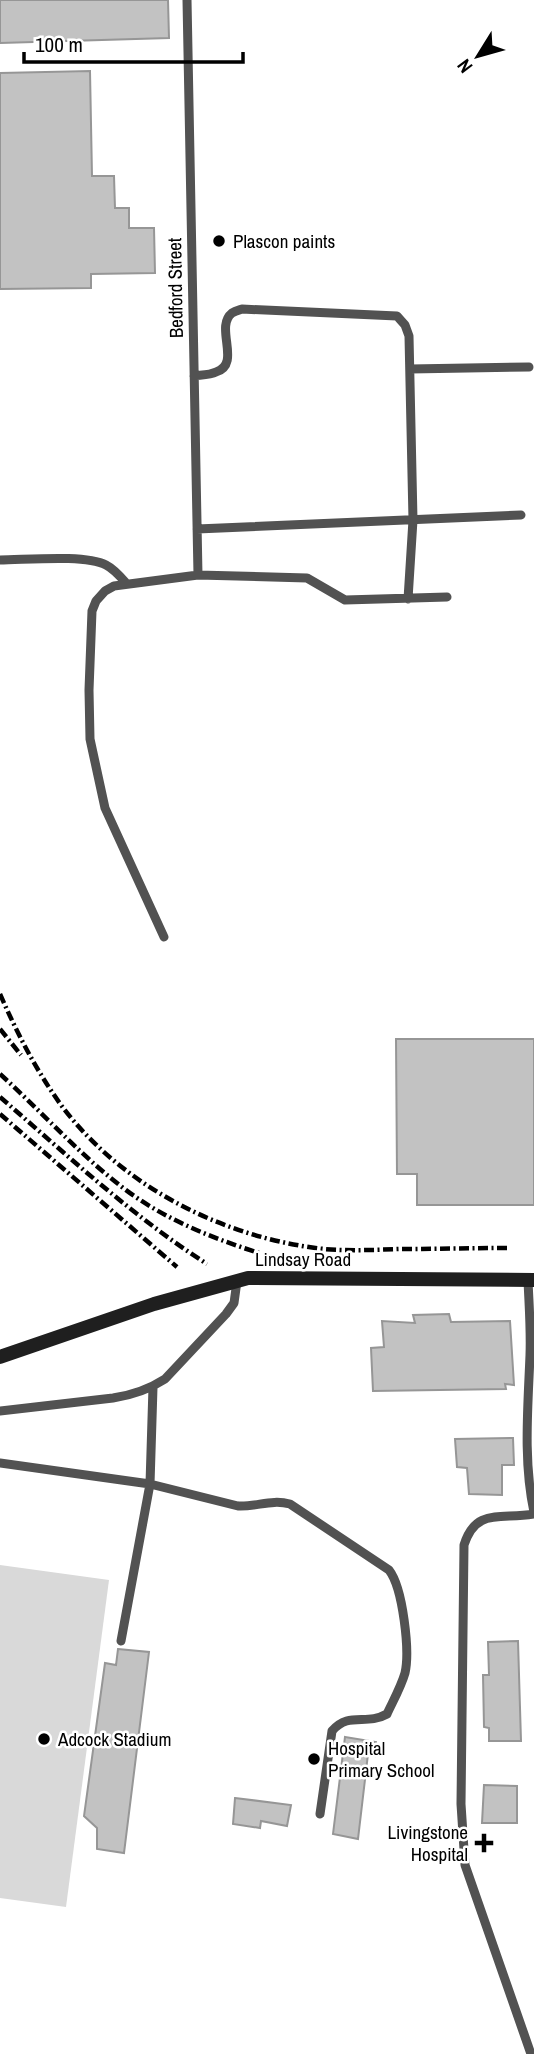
<svg xmlns="http://www.w3.org/2000/svg" width="534" height="2054" font-family="'Archivo Narrow',sans-serif">
	<rect width="100%" height="100%" fill="#fff"/>
	<!-- green -->
	<path fill="#d9d9d9" d="M0,1565l109,15 -43,327 -66,-9z"/>
	<!-- building -->
	<path fill="#c2c2c2" stroke="#969696" stroke-width="2" d="M0,0h168l1,38 -169,5z
		M90,71l2,105h22l1,32h14v20h25l1,45 -64,1v14l-91,1v-216z
		M396,1039h138v166h-117v-31h-20z
		M449,1314l2,8 59,-1 4,64 -9,-1 1,5 -133,2 -2,-43 13,-1 -2,-26 33,2 -2,-8z
		M513,1438l1,27h-12v30l-33,-1 -2,-26 -10,-1 -2,-28z
		M518,1641l3,100h-32v-13l-5,-1 -1,-52h6l-1,-33z
		M118,1649l31,3 -25,201 -27,-4v-21l-13,-12 21,-153 11,2z
		M345,1737l31,5 -1,14 -7,-2 -10,85 -25,-5z
		M484,1785l33,1v37h-35z
		M235,1798l56,7 -4,21 -26,-5 -1,7 -27,-4z"/>
	<g fill="none" stroke-linecap="round" stroke-linejoin="round">
		<!-- lane -->
		<path stroke="#525252" stroke-width="9" d="M187,0l11,575
			M410,369l119,-2
			M194,376c7,-1 16,-1 22,-4 26,-8 -2,-45 16,-59 3,-2 7,-3 10,-4l155,7 8,9 4,11 4,184 -5,79
			M197,529l324,-14
			M0,560c25,0 85,-6 106,5 8,4 14,11 20,18
			M164,937l-59,-129 -15,-69 -1,-49 3,-79 4,-10 9,-10 9,-5 84,-11 109,3 38,22 102,-3
			M528,1280c1,25 3,50 2,75 -2,52 -7,106 4,157
			M0,1411l113,-13c20,-3 35,-8 52,-19l61,-65 8,-11 3,-22
			M0,1463l150,21 3,-97
			M121,1641l29,-157 88,22c19,1 33,-7 52,-2l99,66c14,18 21,81 16,103 -4,14 -12,28 -18,41 -21,12 -38,-3 -55,17l-12,83
			M531,2054l-66,-189 -4,-61 3,-259c12,-38 37,-25 70,-31"/>
		<!-- secondary -->
		<path stroke="#1f1f1f" stroke-width="14" d="M0,1357l154,-53 94,-26 286,2"/>
		<!-- rail -->
		<path stroke="#000" stroke-width="4.5" stroke-dasharray="10 3.5 2 3.5" stroke-linecap="butt" d="M0,994c17,39 36,76 61,111 61,82 163,133 263,144 25,2 50,1 75,0 37,0 74,-1 111,-1
			M0,1029l21,26
			M0,1074c41,37 78,79 122,113 41,32 90,51 140,67
			M0,1097c67,58 132,119 207,167
			M0,1114l177,153"/>
	</g>
	<!-- markers -->
	<g fill="#000" stroke="#fff" stroke-width="2.5">
		<circle cx="219" cy="241" r="7"/>
		<circle cx="44" cy="1739" r="7"/>
		<circle cx="314" cy="1759" r="7"/>
		<path d="M480.5 1832.5h7v7h7v7h-7v7h-7v-7h-7v-7h7z"/>
	</g>
	<g text-anchor="middle" stroke-width="5" stroke-linejoin="round" paint-order="stroke">
		<!-- poi labels -->
		<g font-size="19" fill="#000" stroke="#fff" text-anchor="start">
			<text x="233" y="248">Plascon paints</text>
			<text x="58" y="1746">Adcock Stadium</text>
			<text x="328" y="1755">Hospital<tspan x="328" dy="22">Primary School</tspan></text>
			<text x="468" y="1839" text-anchor="end">Livingstone<tspan x="468" dy="22">Hospital</tspan></text>
		</g>
		<!-- street labels -->
		<g font-size="19" fill="#000" stroke="#fff">
			<text transform="translate(175 288) rotate(-91)" y="7">Bedford Street</text>
			<text x="303" y="1266">Lindsay Road</text>
		</g>
	</g>
	<!-- north arrow -->
	<g transform="translate(478 56) rotate(233)" stroke="#ffffff" stroke-width="5" paint-order="stroke">
	<path d="M0-5L12 26L0 18L-12 26Z" fill="#000000"/>
	<text y="-10" font-size="19" font-weight="bold" text-anchor="middle" fill="#000000">N</text>
	</g>
	<!-- scale -->
	<path d="M24 52v10h219v-10" fill="none" stroke="#000000" stroke-width="3.5"/>
	<text x="35" y="52" font-size="21" fill="#000000" stroke="#ffffff" stroke-width="5" paint-order="stroke">100 m</text>
</svg>
